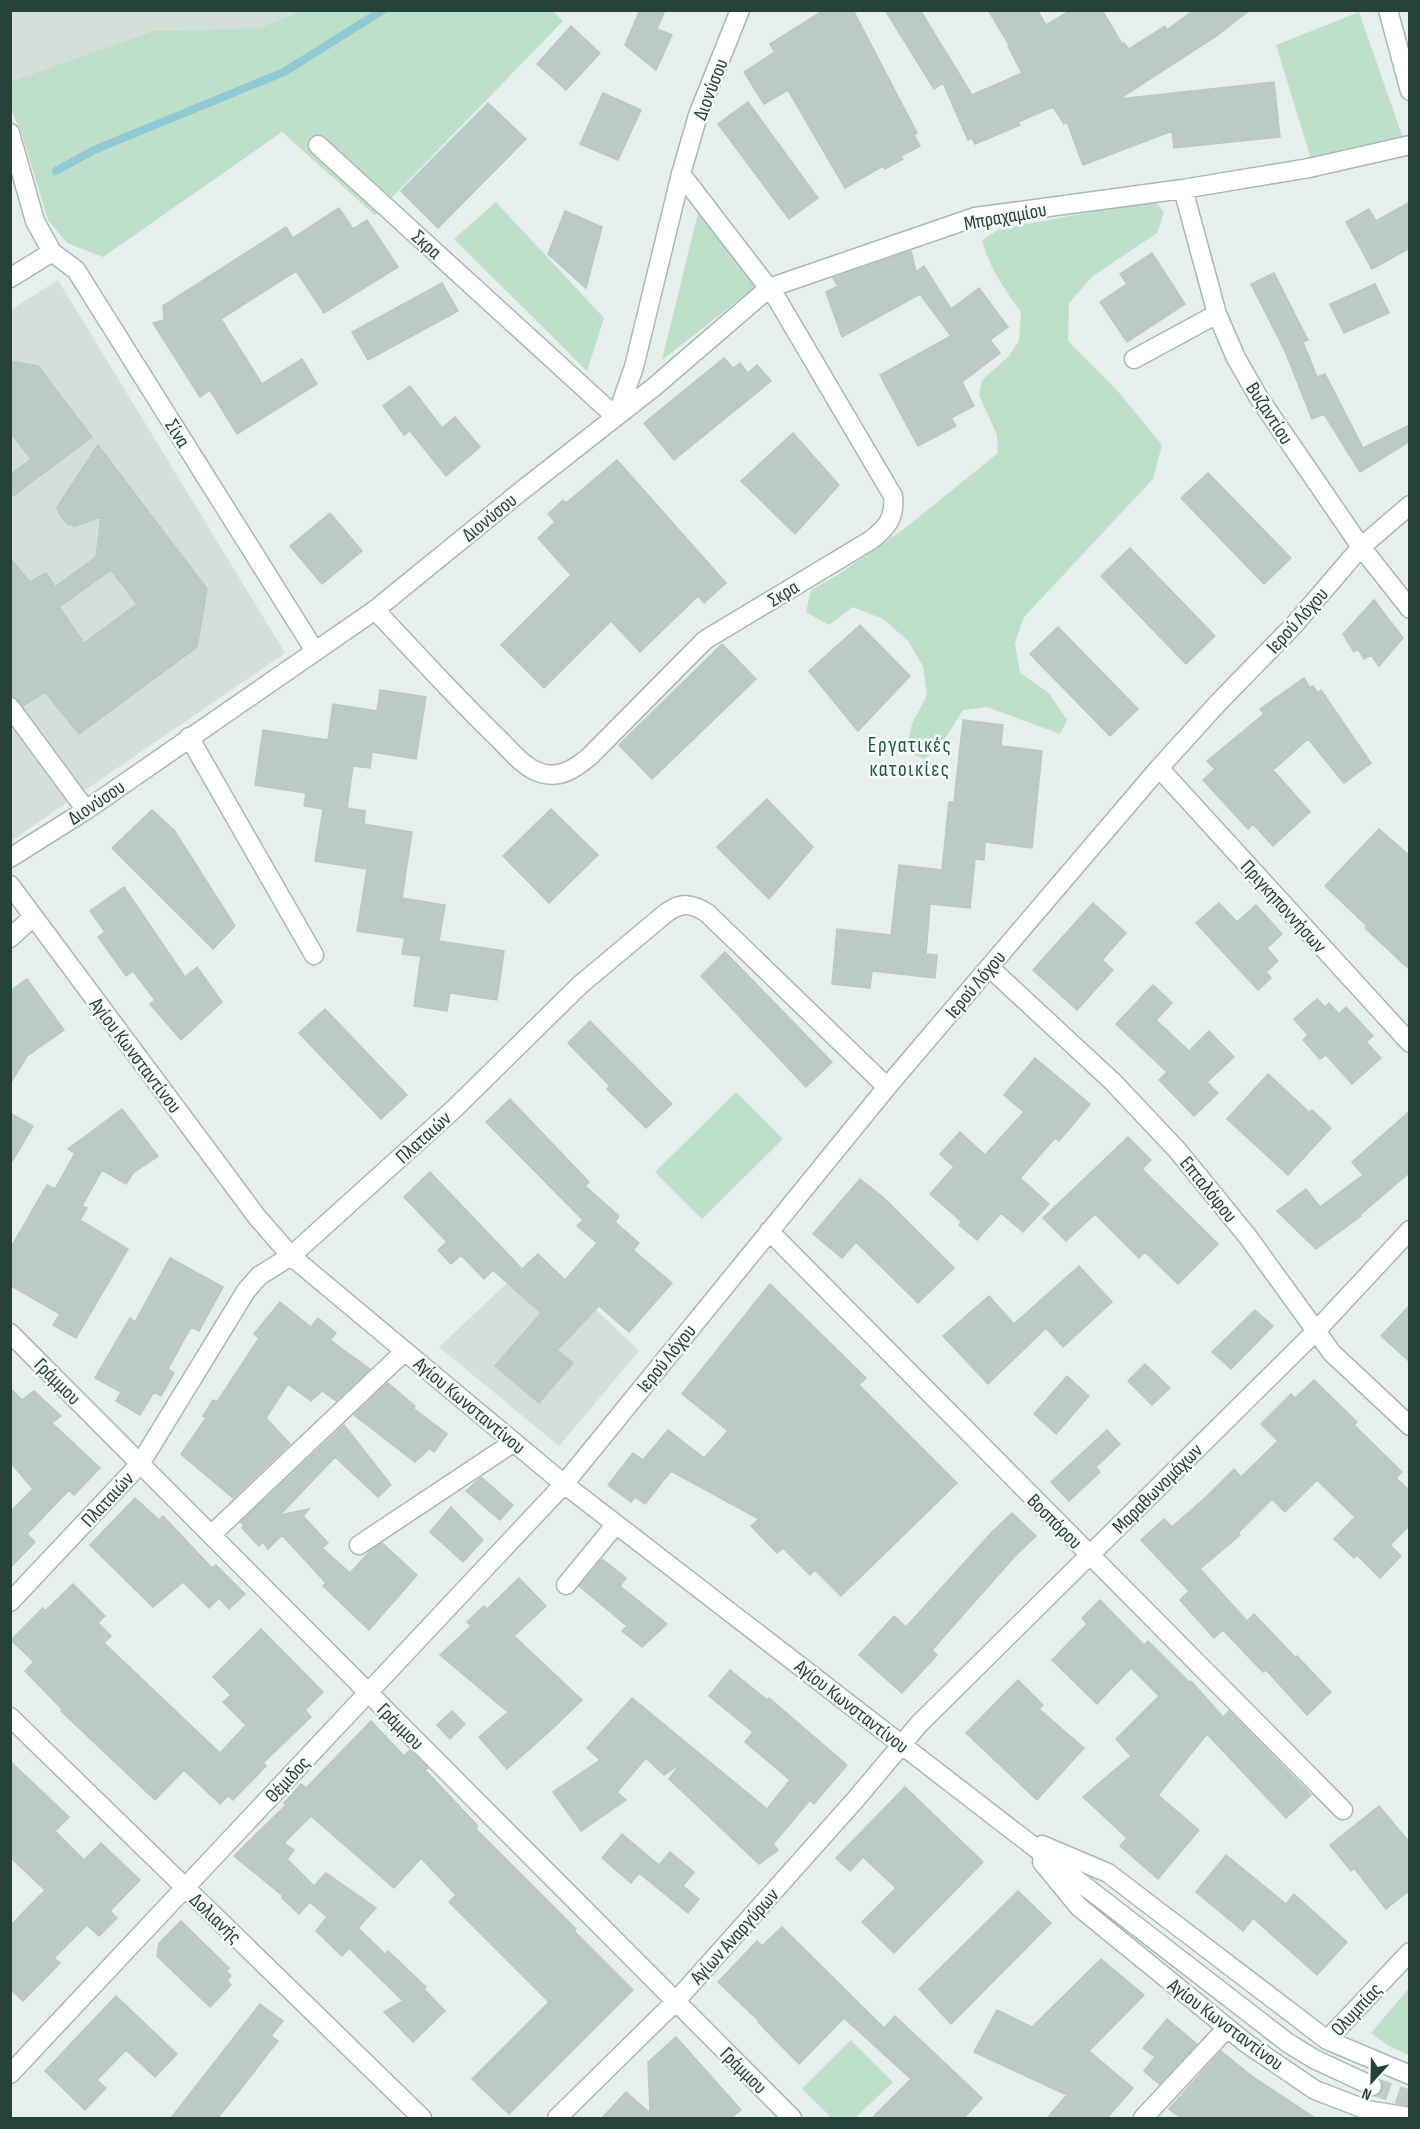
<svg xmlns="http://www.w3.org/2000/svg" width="1420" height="2129" font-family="'Sofia Sans Condensed',sans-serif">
	<rect width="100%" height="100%" fill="#e6efeb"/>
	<!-- built -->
	<path fill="#d4dfda" d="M10,11h291l-42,17 -106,3 -142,51z
		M58,280l227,373 -274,188v-531z
		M538,1254l101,97 -80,95 -120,-99z"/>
	<!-- green -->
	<path fill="#bfe0c8" d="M552,10l11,11 -188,194 -93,-83 -179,125 -36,-14 -19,-23 -25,-82 -12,-29 -1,-27 143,-51 106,-3 42,-17z
		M1359,12l44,126 -92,21 -35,-114z
		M1155,200l9,13 -7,20 -64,43 -24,27 -1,38 48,48 46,56 -9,34 -129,138 -9,26 5,30 29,20 18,27 -7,14 -73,-27 -24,3 -23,37 -16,12 -18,-8 6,-27 15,-29 -4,-29 -15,-25 -25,-22 -30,-12 -24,18 -23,-13 5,-22 25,-14 68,-47 94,-76 -1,-18 -18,-40 3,-15 26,-23 11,-16 2,-29c-17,-23 -32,-45 -39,-72l18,-11z
		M496,202l108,116 -17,53 -133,-132z
		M699,209l60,75 -97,76z
		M736,1092l47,47 -81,80 -47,-47z
		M1409,1988v67l-20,-9 -18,-13z
		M851,2040l42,42 -38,36h-23l-30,-29z"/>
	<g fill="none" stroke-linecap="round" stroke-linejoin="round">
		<!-- stream -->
		<path stroke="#8ec9d4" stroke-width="8" d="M56,171l38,-21 190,-78 99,-62"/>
	</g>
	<!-- building -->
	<path fill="#bbcac4" stroke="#b8c9c2" stroke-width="1.5" fill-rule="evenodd" d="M640,10h25l-8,19 15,6 -16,35 -31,-25z
		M824,10h29l64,123 -3,2 6,11 -19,10 2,3 -18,10 -2,-3 -38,22 -57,-98 -24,14 -20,-32 31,-20 -5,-8z
		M885,10h35l52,85 50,-22 -14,-27h2l-22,-36h49l9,15 25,-15h31l20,34 2,-1 5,6 36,-23 2,4 27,-20h56l-35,27 -96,62 155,-17 6,55 -106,11 -2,-17 -89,34 -16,-43 -3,2 -11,-17 -35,15 2,3 -45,19 -3,-6 -4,2 -25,-57 -9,6z
		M571,26l29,27 -34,37 -29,-26z
		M603,93l38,17 -23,50 -38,-16z
		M748,102l70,96 -29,21 -71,-95z
		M488,103l38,36 -88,89 -37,-37z
		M1410,202v46l-38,21 -26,-47 23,-13 7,12z
		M339,208l14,21 14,-9 31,47 -74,46 -28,-42 -75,48 41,65 40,-25 15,25 -80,50 -27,-44 -10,7 -47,-74 11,-3 -1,-14 123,-79 7,11z
		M565,211l37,16 -16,61 -38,-34z
		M911,251l5,21 8,-6 27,43 28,-21 29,39 -18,13 10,13 -38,29 12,24 -23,12 5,8 -38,20 -38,-71 71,-39 -31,-42 -78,43 -16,-45 12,-6 -5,-8z
		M1152,253l33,51 -58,38 -27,-40 27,-18 -7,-10z
		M1274,273l34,67 -5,2 14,35 8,-3 38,74 47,-23v16l-50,31 -36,-58 -12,5 -27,-68 -34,-67z
		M442,283l16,28 -90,49 -16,-28z
		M1375,284l14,29 -45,20 -14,-29z
		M724,358l9,10 7,-5 8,10 9,-8 14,16 -97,79 -30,-37z
		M10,361l28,5 54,71 -82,61v-23l21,-16 -21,-27z
		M410,386l32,42 13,-11 25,30 -34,29 -36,-45 -6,4 -21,-29z
		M793,433l46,52 -44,49 -54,-53z
		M98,445l109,144 -10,58 -118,87 -34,-42 -22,14 -8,-9 -5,-1v-138l20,24 16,-9 9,14 41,-30 5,-40 -26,9 -8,-2 -7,-9 -3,-8zM111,570l26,34 -53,39 -25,-36z
		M617,460l109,123 -22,20 -6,-7 -58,56 -29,-31 -67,67 -43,-43 70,-70 -33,-37 17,-16 -7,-8 15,-14 3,3z
		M1208,473l83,85 -27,26 -83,-86z
		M330,513l32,38 -40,33 -32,-38z
		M1130,548l85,88 -29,28 -85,-88z
		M1374,600l29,38 -24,28 -8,-11 -7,4 -6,-10 -4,3 -11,-18z
		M860,625l50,51 -52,55 -49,-60z
		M1058,627l80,82 -28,27 -80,-82z
		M722,644l34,35 -104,100 -33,-34z
		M1304,678l6,10 3,-2 5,7 3,-3 50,73 -27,20 -36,-44 -35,31 37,42 -37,34 -20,-22 -5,5 -45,-49 12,-11 -8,-8 57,-47 -4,-5z
		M380,690l46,7 -10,62 -44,-7 -2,16 -17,-2 -6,42 18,3 -1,13 48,8 -10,66 43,7 -6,36 65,10 -7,49 -47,-7 -3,18 -33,-5 7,-50 -19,-2 3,-16 -48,-7 10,-62 -52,-8 8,-52 -19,-3 2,-13 -51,-8 8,-55 65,10 5,-36 44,7z
		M963,720l40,5 -2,21 41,5 -10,97 -47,-6 -1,18 -9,-1 -5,49 -40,-4 -4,50 11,1 -2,23 -63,-7 -2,17 -38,-4 5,-55 54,6 8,-70 43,5 7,-68h5z
		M767,799l46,48 -44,52 -52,-52z
		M551,809l47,46 -49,48 -46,-47z
		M152,810l22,20 61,96 -22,23 -101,-101z
		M1379,829l31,27v114l-45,-42 2,-2 -42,-40z
		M124,887l61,90 12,-10 25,35 -41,38 -31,-36 5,-4 -22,-29 -7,5 -28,-39 7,-5 -15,-21z
		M1093,903l33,30 -24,27 11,10 -36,40 -44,-40z
		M1219,903l18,19 19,-17 26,29 -15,14 11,13 -12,11 5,6 -13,12 -62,-67z
		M725,952l107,110 -26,25 -105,-111z
		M27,979l37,51 -37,26 -17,28v-93z
		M1153,985l19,18 -16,17 33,31 20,-20 25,26 -27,25 11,11 -24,23 -35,-36 8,-8 -51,-48z
		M1317,999l8,8 4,-4 10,11 7,-7 27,29 -7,6 15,16 -29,26 -26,-29 -6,4 -17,-19 5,-5 -14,-16z
		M325,1009l82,86 -26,24 -82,-86z
		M590,1021l82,83 -26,24 -39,-39 3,-3 -42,-43z
		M1035,1058l55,46 -31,37 -4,-3 -35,40 29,26 -26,28 -22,-19 -24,27 -18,-15 3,-3 -32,-28 24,-27 -14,-13 20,-22 25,23 39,-43 -20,-17z
		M1268,1074l41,38 3,-2 19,18 -43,47 -61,-56z
		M510,1099l79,83 -4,4 34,30 -4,6 24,21 -6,7 39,33 -43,49 -30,-26 -42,44 16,13 -34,40 -44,-37 46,-53 -48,-43 -9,9 -23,-24 -10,9 -13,-14 9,-8 -43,-45 26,-25 92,97 16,-15 27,26 32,-37 -20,-17 6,-6 -97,-98z
		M122,1109l36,47 -25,17 -7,11 -24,-14 -20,36 5,2 -7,12 48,29 -52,89 -23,-13 7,-11 -50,-29v-36l37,-64 8,4 20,-36 -7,-4z
		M1410,1111v61l-50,43 1,1 -45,33 -39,-38 29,-22 14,18 43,-32 -11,-13z
		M10,1113l23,13 -23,39z
		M1128,1137l23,23 -9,9 76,75 -40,40 -33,-32 -6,6 -44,-44 -29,27 -23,-23z
		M860,1179l24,19 70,70 -36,35 -62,-61 -14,16 -29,-24z
		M170,1258l53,29 -24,44 -8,-4 -23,42 6,4 -13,23 -7,-4 -14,23 -24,-14 5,-9 -26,-14 35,-60 5,4z
		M1079,1266l33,36 -49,45 -17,-19 -58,56 -45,-48 46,-40 25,28z
		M770,1284l96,94 -7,7 98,98 -116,113 -26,-26 -5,5 -27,-27 -6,5 -26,-27 8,-7 -88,-48 -26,33 -10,-7 -4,5 -23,-17 25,-32 10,7 25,-30 36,28 24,-27 -46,-37z
		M280,1302l31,25 7,-9 18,15 -6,7 40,29 -34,32 -14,-10 -11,10 -23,-17 -22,34 24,26 -57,54 -52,-44 25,-36 -3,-2 10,-16 4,2 42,-64 -5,-4z
		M1410,1305v57l-29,-26z
		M1255,1310l18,16 -42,43 -19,-17z
		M1145,1364l25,24 -18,17 -24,-24z
		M1067,1376l22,20 -33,38 -22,-20z
		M1314,1380l43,42 -3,3 48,47 -6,6 14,13v34l-20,20 11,11 -21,22 -23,-23 -3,3 -20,-19 21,-22 -38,-37 -32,32 -13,-13 -34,34 2,2 -40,34 47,52 7,-7 42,44 1,-2 34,36 -24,23 -41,-45 -3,2 -40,-42 -9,8 -34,-38 9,-9 -48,-51 23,-21 8,8 35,-31 27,-27 7,8 37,-36 -17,-17 30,-30 4,4z
		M388,1383l27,23 -2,2 34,26 -13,18 -4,-4 -15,14 -61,-47z
		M10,1388l12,12 12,-9 27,25 -9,7 48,45 -26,27 -5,-5 -42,44 8,8 -25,26v-56l23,-23 -23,-27z
		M344,1425l47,60 -13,12 -43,-40 -55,58 29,-6 -6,7 25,27 -6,5 28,25 21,-23 11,-7 35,32 -48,55 -46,-44 3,-3 -44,-48 -14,14 -5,-7 -4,4 -17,-18 2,-2 -3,-4z
		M1107,1430l13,14 -24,23 4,5 -31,29 -18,-19z
		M481,1477l32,28 -13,15 -34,-29z
		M135,1498l24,22 4,-4 49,52 4,-3 29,29 -16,15 -10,-11 -10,10 -26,-26 -30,25 -63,-62z
		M451,1507l32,33 -20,22 -33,-30z
		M1012,1513l24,23 -21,20 -83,94 5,5 -35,38 -43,-38 35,-39 12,11 86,-95z
		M602,1559l24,19 -6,8 47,38 -25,23 -20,-16 5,-5 -48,-40z
		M519,1578l27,28 -32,30 68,64 -32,31 -43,38 -28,-32 29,-25 -68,-57 31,-29 -4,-4 17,-16 3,3z
		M73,1584l32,32 -7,7 13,13 -7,7 116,110 26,-28 -23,-23 8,-7 -18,-18 48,-48 62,63 -18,18 6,7 -48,46 3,3 -33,34 -5,-4 -8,8 -36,-34 -29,30 -94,-89 1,-2 -37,-38 9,-9 -23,-22 32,-32 2,3z
		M1100,1600l44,45 4,-4 41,41 2,-1 32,36 6,-6 82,84 -25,23 -79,-84 -49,61 41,35 -41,49 -38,-33 7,-8 -44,-41 48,-41 -15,-17 43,-43 -28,-28 -34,36 -45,-44 35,-36 -5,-6z
		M730,1670l37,30 2,-2 78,67 -33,39 -4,-4 -37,44 5,6 -19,14 -90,-85 11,-15 -16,11 -18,-17 -29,34 9,8 -45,31 -28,-39 47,-32 -13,-12 45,-50 135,111 23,-29 -45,-38 8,-10 -44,-36z
		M1018,1680l25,25 -4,4 45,39 -47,52 -71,-67z
		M452,1711l13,13 -15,15 -13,-14z
		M371,1721l33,35 6,-6 18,18 -3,2 53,56 -2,3 100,100 -2,2 59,59 -124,124 -37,-35 77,-77 -100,-100 7,-7 -35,-37 -27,30 -83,-72 -27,27 10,7 -7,9 27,27 12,-13 50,35 -18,20 27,26 3,-3 38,36 -2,2 21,22 -32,31 -29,-30 19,-11 -54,-53 -7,8 -26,-25 11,-14 -17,-15 -11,12 -17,-16 1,-2 -49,-40 52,-51 -2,-2 17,-19 5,4z
		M10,1761l59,56 -14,14 29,29 17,-17 39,37 -30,31 7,7 -18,18 -12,-11 -33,33 6,5 -37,38 -13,-12v-63l35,-36 -35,-33z
		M905,1787l78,75 -89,91 -32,-31 34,-34 -33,-31 -13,14 -14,-13z
		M1379,1806l31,37v47l-24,19 -32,-41 -3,3 -21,-26z
		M622,1834l37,31 11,-13 24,20 -11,14 16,13 -11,14 -49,-40 -8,10 -29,-25z
		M1226,1855l60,49 8,-10 53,48 -30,33 -64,-57 -10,13 -47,-39z
		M1018,1891l33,32 -100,101 -32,-35z
		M181,1921l48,47 -3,3 5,5 -4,4 4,5 -21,22 -53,-51 2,-13z
		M782,1927l102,101 11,-12 87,82 -18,20h-92l39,-39 -67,-61 -45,46 -41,-42 1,-1 -41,-39 39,-41 5,5z
		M1101,1959l43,36 -55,56 44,37 -26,30h-60l20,-23 -93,-43 23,-42 35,17z
		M116,1996l61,58 -22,23 -29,-27 -29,30 9,8 -21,22 -40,-39z
		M260,2004l23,17 -12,15 7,5 -60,77h-47z
		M1167,2019l30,25 -38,40 -15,-13 11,-14 -12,-9z
		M676,2037l65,73 -10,8h-129l24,-26 24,21 -2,-51z
		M1221,2051l32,26 62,41h-134l-12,-9z"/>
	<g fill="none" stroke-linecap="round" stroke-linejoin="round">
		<!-- minor-tunnel -->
		<path stroke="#bfccc8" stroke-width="18" stroke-dasharray="18 9" stroke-linecap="butt" d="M1372,2086l38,13"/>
		<!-- minor casing -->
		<g stroke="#a8b8b2" stroke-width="21">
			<path id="minor" d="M1388,10l22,81
				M10,133l25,88 17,31 24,18 239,381
				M318,145l298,272
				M1183,189l34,125 19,44 23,40 102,149 49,62
				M10,278l42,-26
				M1134,359l83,-45
				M617,415l17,-48 47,-193 17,-59 42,-105
				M375,610c41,43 81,88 124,129 11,11 25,29 42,34 19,6 35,-5 49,-17l115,-116 166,-100c17,-13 24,-23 22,-44l-116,-197 -96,-125
				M10,707l76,103
				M189,737l125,218
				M1159,768l251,275
				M10,858l76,-48 289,-200 145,-118 134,-105 115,-99 206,-71 208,-28 126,-21 101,-23
				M10,885l247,332 34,39 273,228 724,559 26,16 58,27
				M10,938l23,-21
				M989,967l124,115 65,69 70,86 84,116 78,73
				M769,1231l574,579
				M10,1333l782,785
				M211,1535l194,-184
				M359,1545l155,-103
				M566,1585l50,-61
				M10,1602l130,-138 106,-173 13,-15 32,-20 164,-148 125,-123 86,-72c16,-11 25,-10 41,0l180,174
				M10,1717l412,401
				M1042,1845l66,28 219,167 83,35
				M1042,1862l37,45 167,136 69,47 52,20 43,7
				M1327,2040l83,-88
				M10,2074l554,-590 323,-397 272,-319 59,-65 76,-78 67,-78 49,-42
				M557,2118l118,-116 181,-203 63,-75 396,-392 95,-102
				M1143,2118l84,-90"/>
		</g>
		<!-- minor -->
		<use href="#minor" stroke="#fff" stroke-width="18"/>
	</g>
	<g text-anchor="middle" stroke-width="5" stroke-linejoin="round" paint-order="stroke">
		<!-- street labels -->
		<g font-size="20" fill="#24423a" stroke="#f7fbf9">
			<text transform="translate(710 89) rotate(-69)" y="7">Διονύσου</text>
			<text transform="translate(1005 216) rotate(-10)" y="7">Μπραχαμίου</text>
			<text transform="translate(427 244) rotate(42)" y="7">Σκρα</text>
			<text transform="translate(1270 413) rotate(57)" y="7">Βυζαντίου</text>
			<text transform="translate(178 433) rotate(58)" y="7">Σίνα</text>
			<text transform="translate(489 517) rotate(-39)" y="7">Διονύσου</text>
			<text transform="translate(783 593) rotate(-31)" y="7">Σκρα</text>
			<text transform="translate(1297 620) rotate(-48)" y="7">Ιερού Λόχου</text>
			<text transform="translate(96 802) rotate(-34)" y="7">Διονύσου</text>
			<text transform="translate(1284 906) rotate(48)" y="7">Πριγκηποννήσων</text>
			<text transform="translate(975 984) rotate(-50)" y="7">Ιερού Λόχου</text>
			<text transform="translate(136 1055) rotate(53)" y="7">Αγίου Κωνσταντίνου</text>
			<text transform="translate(423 1137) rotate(-42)" y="7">Πλαταιών</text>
			<text transform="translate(1209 1189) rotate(51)" y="7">Επταλόφου</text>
			<text transform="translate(666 1358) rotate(-51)" y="7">Ιερού Λόχου</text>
			<text transform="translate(58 1381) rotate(45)" y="7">Γράμμου</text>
			<text transform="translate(470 1405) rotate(40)" y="7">Αγίου Κωνσταντίνου</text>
			<text transform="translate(1157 1488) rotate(-45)" y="7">Μαραθωνομάχων</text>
			<text transform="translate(107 1499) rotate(-47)" y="7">Πλαταιών</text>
			<text transform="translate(1055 1521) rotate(45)" y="7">Βοσπόρου</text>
			<text transform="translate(852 1706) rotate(38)" y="7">Αγίου Κωνσταντίνου</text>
			<text transform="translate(401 1726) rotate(45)" y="7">Γράμμου</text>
			<text transform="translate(287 1779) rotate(-47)" y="7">Θέμιδος</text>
			<text transform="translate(216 1918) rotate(44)" y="7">Δολιανής</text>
			<text transform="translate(734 1936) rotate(-48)" y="7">Αγίων Αναργύρων</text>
			<text transform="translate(1356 2009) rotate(-47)" y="7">Ολυμπίας</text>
			<text transform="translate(1226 2024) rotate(37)" y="7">Αγίου Κωνσταντίνου</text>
			<text transform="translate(744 2070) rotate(45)" y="7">Γράμμου</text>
		</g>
		<!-- neighbourhood labels -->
		<g font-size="21" letter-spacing="1.5" fill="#1f5548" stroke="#f7fbf9">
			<text x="910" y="752">Εργατικές<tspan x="910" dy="24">κατοικίες</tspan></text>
		</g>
	</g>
	<!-- border -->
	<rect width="1420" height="2129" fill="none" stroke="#24423a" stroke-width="24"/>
	<!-- north arrow -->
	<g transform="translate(1372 2081) rotate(202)" stroke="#f7fbf9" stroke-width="4.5" paint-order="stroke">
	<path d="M0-4.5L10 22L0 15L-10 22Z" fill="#24423a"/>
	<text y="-9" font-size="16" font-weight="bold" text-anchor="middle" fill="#24423a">N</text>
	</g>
</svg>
